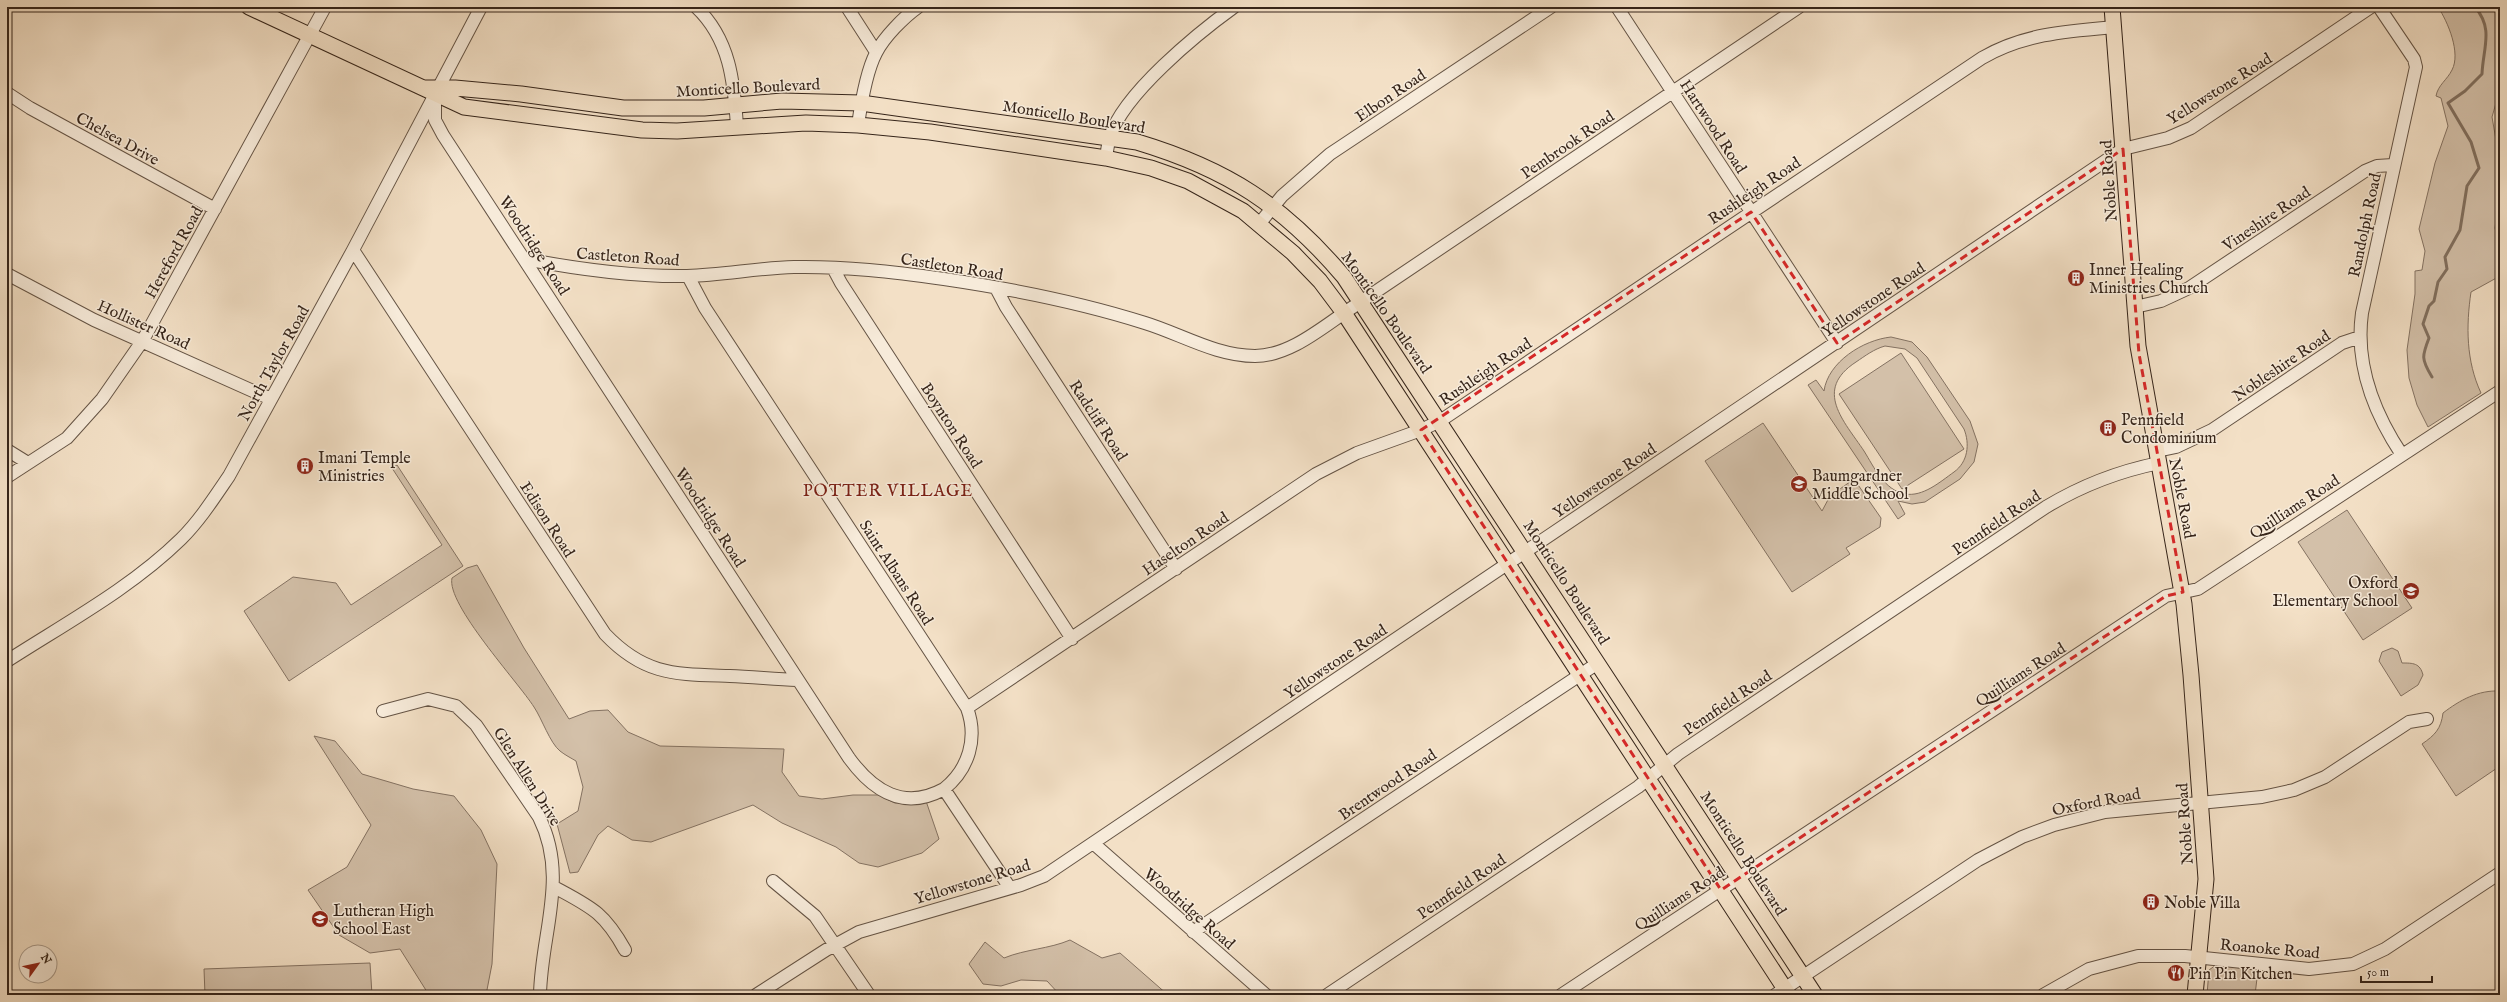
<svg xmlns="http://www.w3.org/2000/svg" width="2507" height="1002" font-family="'IM FELL English',serif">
	<rect width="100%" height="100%" fill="#f3e0c6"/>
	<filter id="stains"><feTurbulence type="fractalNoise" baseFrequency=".005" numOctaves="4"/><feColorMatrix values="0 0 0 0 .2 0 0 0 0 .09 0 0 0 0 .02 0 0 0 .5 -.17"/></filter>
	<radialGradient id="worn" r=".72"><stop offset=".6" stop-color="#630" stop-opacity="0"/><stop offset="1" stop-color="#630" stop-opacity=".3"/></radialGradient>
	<!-- green -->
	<path fill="#d3c0a9" stroke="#847262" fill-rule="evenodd" d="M2438,7h55l7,18v64l-8,28 8,46v26l-5,39 1,5h4v43l-29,16c-5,34 -5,69 10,101l-53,34 -11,-22 -8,-27 -2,-28 8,-56v-23l7,-1 3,-19 -6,-22 16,-66 13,-37 -7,-28 -5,-2c2,-11 11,-16 16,-26 9,-17 -4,-48 -14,-63z
		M1891,337l21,5 15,15 43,64 8,23 -4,18 -14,17 -35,23 -13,2 -14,-3 7,13 -7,5 -90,-134 8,-5 8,11c4,-29 39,-51 67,-54zM1885,346l20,3 12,9 47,71c6,15 4,33 -10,43 -14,10 -31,25 -49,22 -21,-4 -31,-27 -41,-43 -20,-30 -51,-61 -8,-89 9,-6 18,-13 29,-16z
		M1901,353l63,96 -62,40 -63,-95z
		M1763,423l59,88 8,-15 24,-17 27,39 -1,9 -34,21 4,6 -58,38 -87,-131z
		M397,465l66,101 -174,115 -45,-70 49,-34 43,6 15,22 91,-60 -50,-77z
		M2347,510l65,98 -49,32 -65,-98z
		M477,565l47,83 45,71 21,-8 18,-1 20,22 32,14 124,3 -2,23 17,24 23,3 31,-4h25l17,8 31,-2 13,38 -17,14 -44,14 -19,-4 -23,-16 -54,-24 -29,-18 -102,37 -19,-2 -24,-14 -10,9 -20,37 -8,1 -13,-49 21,-13 5,-24 -7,-26c-5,-3 -11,-6 -16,-10 -10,-8 -18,-32 -26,-44 -16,-25 -88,-103 -82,-129l15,-10z
		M2392,648l6,3 4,12c11,0 18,0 21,12l-5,10 -17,11 -22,-35 3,-9z
		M2500,691v75l-44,30 -34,-52c13,-9 19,-15 21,-31 17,-13 35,-23 57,-22z
		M314,736l21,5 27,33 51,15 41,7 27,34 16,34 -5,100 -6,31h-57l-29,-46 -30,4 -31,-18 -31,-45 39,-23 24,-42z
		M1070,940l32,18 18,-5 48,42h-108l-13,-14 -26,-1 -20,6 -18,-2 -14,-20 16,-22 19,16c22,-9 45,-9 66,-18z
		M370,963l2,32h-167l-1,-26z
		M2216,965l42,5 -3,25h-48l2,-25z"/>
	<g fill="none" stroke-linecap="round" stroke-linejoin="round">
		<!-- stream -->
		<path stroke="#816f5e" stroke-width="3" d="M2432,377c-11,-18 -10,-21 -3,-39l-6,-14 6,-18 5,-5 4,-19 9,-13 -2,-12 15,-27 7,-44 12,-18 -8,-26 -23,-39 17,-12 17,-17c1,-26 12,-45 -7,-67"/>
		<!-- minor casing -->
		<g stroke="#655445" stroke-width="14">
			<path id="minor" d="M696,7c34,32 38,75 41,119
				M847,7l29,45
				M1617,7l220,336
				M2379,7l35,52 2,8 -54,246c-7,51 12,100 40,142
				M7,93l23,15 185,101
				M435,95v25l8,15 406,623c24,33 55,53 95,31l66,99
				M858,125c3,-21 8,-53 18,-72 8,-16 28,-36 42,-46
				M1106,158c1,-7 2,-15 4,-21 13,-43 88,-104 124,-130
				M1259,224l23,-28 48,-42 221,-147
				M353,250l252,384c40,42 71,40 125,42 22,1 45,3 67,4
				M525,259c53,10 108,18 162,17 36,-1 71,-8 107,-9 50,-1 100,5 150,12 68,10 135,23 201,44 36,11 71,33 110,33 36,0 70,-31 98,-49l446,-300
				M833,268l8,15 231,356
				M7,274l87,46 177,79
				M688,276l17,32 262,400c11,30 2,61 -23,81
				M996,288l10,19 170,262
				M2135,307l26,-6 28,-13 176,-117 12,-5 16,-1
				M7,450l21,13
				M2157,451l19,-4 36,-17 130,-87 18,-6
				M7,477l60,-39 35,-39 41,-59 182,-333
				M7,661c59,-38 124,-73 174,-122 19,-19 33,-41 48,-63l124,-226 128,-243
				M967,708l349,-234 41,-21 64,-23 19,-9 542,-363c41,-24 85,-27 132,-31
				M383,711l45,-12 28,7 20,19 63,92c30,60 2,116 1,178
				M1093,843l173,152
				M773,881l42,35 54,79
				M554,887c37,20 50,25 71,63
				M1193,932l405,-269
				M756,995l70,-45 33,-18 162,-47 23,-9 1079,-727 45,-11 23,-10 180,-121
				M1327,995l311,-208 40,-33 368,-247c33,-20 74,-36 113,-44
				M1561,995l605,-399 32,-7 302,-198
				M1775,995l203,-135 44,-23 32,-12 51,-13 157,-15 32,-7 31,-13 84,-55 18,-3
				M2043,995l46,-26 49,-13h47l124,13 44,-5 32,-15 115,-76"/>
		</g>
		<!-- major casing -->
		<g stroke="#36251a" stroke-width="17">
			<path id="major" d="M249,7l215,100 178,23 35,1 129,-8 52,2 72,7 176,26 45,10 37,13 55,30 50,42 27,28 24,32 445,682
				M2112,7l26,339 46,258 7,71 15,204 -11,116
				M425,88h30l66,6 102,14h81l78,-7 79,2 276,39c90,27 146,63 207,135l471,718"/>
		</g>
		<!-- minor -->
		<use href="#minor" stroke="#f7ebda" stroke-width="12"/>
		<!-- major -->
		<use href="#major" stroke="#f3e0c6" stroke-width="15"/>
	</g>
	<!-- marked area -->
	<path fill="none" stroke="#d62828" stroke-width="3" stroke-dasharray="8 5" stroke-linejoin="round" d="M2123,149l16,205 44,238 -17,4 -445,294 -300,-460 330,-218 86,131z"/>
	<!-- icons -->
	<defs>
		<g id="building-disc" transform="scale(0.9)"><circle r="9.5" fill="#8f2418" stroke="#f7ebda"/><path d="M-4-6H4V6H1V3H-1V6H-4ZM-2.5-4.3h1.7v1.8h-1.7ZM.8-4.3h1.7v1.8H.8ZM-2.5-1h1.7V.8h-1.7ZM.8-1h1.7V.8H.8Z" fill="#fff"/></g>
		<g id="school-disc" transform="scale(0.9)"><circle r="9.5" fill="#8f2418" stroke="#f7ebda"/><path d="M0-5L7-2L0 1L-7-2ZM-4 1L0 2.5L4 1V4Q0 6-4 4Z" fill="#fff"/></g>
		<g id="restaurant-disc" transform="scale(0.9)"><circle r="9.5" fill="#8f2418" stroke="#f7ebda"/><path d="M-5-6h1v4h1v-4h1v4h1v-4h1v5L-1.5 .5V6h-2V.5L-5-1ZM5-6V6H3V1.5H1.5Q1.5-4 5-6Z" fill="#fff"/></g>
	</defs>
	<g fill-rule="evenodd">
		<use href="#building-disc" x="2076" y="278"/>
		<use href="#building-disc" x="2108" y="428"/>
		<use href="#building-disc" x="305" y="466"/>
		<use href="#school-disc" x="1799" y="484"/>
		<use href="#school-disc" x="2411" y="591"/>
		<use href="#building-disc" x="2151" y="902"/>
		<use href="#school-disc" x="320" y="919"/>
		<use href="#restaurant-disc" x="2176" y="973"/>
	</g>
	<g text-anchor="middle" stroke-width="3" stroke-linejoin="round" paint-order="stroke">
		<!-- street labels -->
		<g font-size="16" fill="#36251a" stroke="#f7ebda">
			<text transform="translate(748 87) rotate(-3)" y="6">Monticello Boulevard</text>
			<text transform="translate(2219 88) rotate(-32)" y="6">Yellowstone Road</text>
			<text transform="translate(1390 95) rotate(-34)" y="6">Elbon Road</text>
			<text transform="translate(1074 116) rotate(9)" y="6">Monticello Boulevard</text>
			<text transform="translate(1714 126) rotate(57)" y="6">Hartwood Road</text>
			<text transform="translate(118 138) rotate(29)" y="6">Chelsea Drive</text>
			<text transform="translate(1567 144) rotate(-34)" y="6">Pembrook Road</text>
			<text transform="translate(2108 181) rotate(-94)" y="6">Noble Road</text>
			<text transform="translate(1754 190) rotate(-34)" y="6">Rushleigh Road</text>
			<text transform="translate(2266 218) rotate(-34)" y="6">Vineshire Road</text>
			<text transform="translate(2364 225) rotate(-78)" y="6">Randolph Road</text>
			<text transform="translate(535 245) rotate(57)" y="6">Woodridge Road</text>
			<text transform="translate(173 252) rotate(-61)" y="6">Hereford Road</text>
			<text transform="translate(628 256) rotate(4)" y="6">Castleton Road</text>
			<text transform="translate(952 266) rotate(9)" y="6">Castleton Road</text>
			<text transform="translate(1873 299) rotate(-34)" y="6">Yellowstone Road</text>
			<text transform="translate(1387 312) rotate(55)" y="6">Monticello Boulevard</text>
			<text transform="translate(144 324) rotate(24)" y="6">Hollister Road</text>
			<text transform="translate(273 363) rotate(-61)" y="6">North Taylor Road</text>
			<text transform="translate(2281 365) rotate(-34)" y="6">Nobleshire Road</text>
			<text transform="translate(1485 371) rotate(-34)" y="6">Rushleigh Road</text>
			<text transform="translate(1099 420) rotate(57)" y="6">Radcliff Road</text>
			<text transform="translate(952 425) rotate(57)" y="6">Boynton Road</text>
			<text transform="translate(1604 480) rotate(-34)" y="6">Yellowstone Road</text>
			<text transform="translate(2183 498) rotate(79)" y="6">Noble Road</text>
			<text transform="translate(2294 506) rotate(-33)" y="6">Quilliams Road</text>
			<text transform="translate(711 517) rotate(57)" y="6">Woodridge Road</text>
			<text transform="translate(548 519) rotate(57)" y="6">Edison Road</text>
			<text transform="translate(1996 522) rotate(-34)" y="6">Pennfield Road</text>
			<text transform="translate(1185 543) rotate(-34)" y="6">Haselton Road</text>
			<text transform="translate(897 572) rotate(57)" y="6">Saint Albans Road</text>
			<text transform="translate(1567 582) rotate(57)" y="6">Monticello Boulevard</text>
			<text transform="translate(1335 661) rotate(-34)" y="6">Yellowstone Road</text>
			<text transform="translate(2020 674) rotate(-33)" y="6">Quilliams Road</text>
			<text transform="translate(1727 702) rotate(-34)" y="6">Pennfield Road</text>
			<text transform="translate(528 776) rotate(58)" y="6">Glen Allen Drive</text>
			<text transform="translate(1387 784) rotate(-34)" y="6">Brentwood Road</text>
			<text transform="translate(2096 801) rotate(-11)" y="6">Oxford Road</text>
			<text transform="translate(2184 824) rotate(-94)" y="6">Noble Road</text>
			<text transform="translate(1744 853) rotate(57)" y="6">Monticello Boulevard</text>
			<text transform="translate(972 881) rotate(-17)" y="6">Yellowstone Road</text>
			<text transform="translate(1461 886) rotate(-34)" y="6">Pennfield Road</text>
			<text transform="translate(1679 898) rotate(-33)" y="6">Quilliams Road</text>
			<text transform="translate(1190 908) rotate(41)" y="6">Woodridge Road</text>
			<text transform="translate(2270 948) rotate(5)" y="6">Roanoke Road</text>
		</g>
		<!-- poi labels -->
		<g font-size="16" fill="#36251a" stroke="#f7ebda" text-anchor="start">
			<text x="2089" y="275">Inner Healing<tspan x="2089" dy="18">Ministries Church</tspan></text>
			<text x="2121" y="425">Pennfield<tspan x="2121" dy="18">Condominium</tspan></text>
			<text x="318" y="463">Imani Temple<tspan x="318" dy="18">Ministries</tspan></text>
			<text x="1812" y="481">Baumgardner<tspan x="1812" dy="18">Middle School</tspan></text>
			<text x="2398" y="588" text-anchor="end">Oxford<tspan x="2398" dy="18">Elementary School</tspan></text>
			<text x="2164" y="908">Noble Villa</text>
			<text x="333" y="916">Lutheran High<tspan x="333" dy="18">School East</tspan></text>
			<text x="2189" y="979">Pin Pin Kitchen</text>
		</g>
		<!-- neighbourhood labels -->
		<g font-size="17" letter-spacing="1" fill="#7a1f14" stroke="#f7ebda">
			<text x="888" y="496">POTTER VILLAGE</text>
		</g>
	</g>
	<!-- margin -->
	<rect width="2507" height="1002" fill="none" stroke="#f3e0c6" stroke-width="24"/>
	<rect x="8" y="8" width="2491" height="986" fill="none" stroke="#36251a" stroke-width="2"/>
	<rect x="12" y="12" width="2483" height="978" fill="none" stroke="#36251a"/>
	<!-- north arrow -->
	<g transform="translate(38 964) rotate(57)"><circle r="19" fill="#f7ebda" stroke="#aa9c8d"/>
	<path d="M0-3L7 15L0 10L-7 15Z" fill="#8f2418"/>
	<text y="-6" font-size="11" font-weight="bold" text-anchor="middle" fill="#36251a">N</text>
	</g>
	<!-- scale -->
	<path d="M2361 976v6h71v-6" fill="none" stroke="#36251a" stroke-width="2"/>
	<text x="2367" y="976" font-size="12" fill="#36251a" stroke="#f7ebda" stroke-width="3" paint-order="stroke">50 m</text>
	<rect width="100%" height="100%" filter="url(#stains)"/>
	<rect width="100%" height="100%" fill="url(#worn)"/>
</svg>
